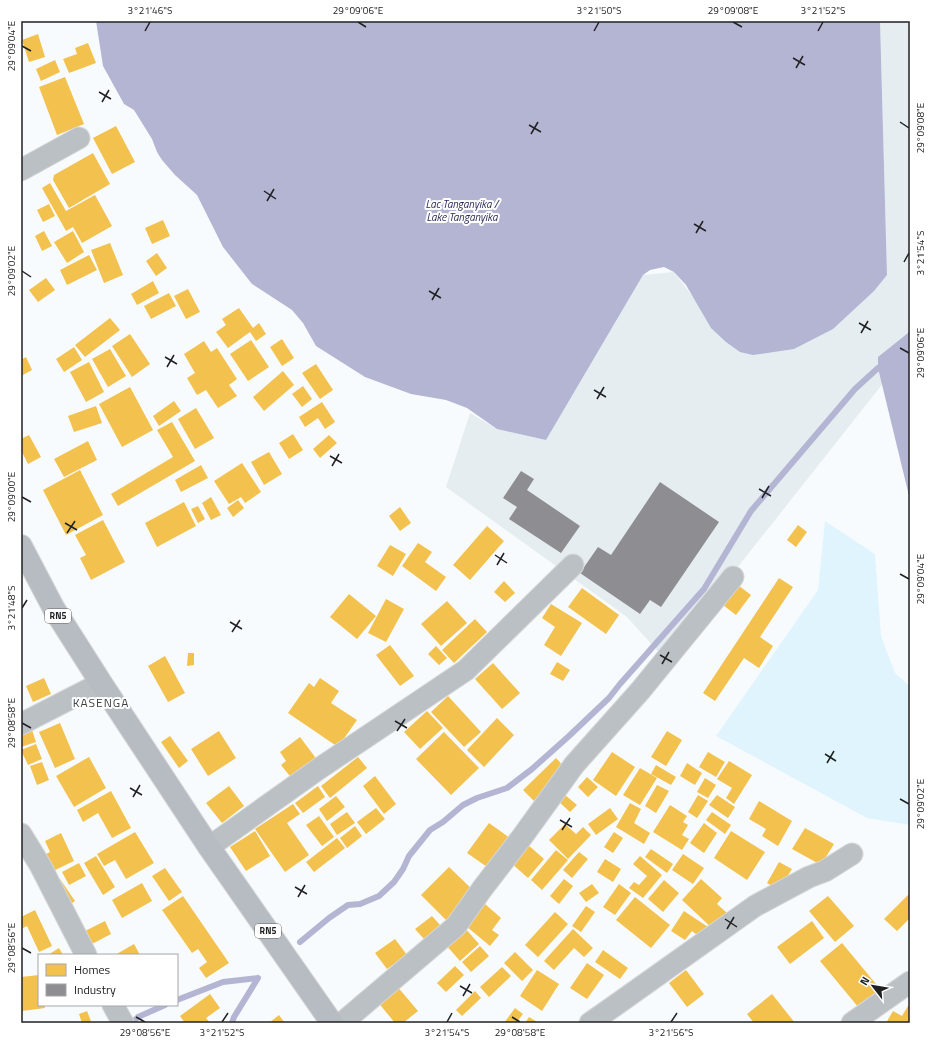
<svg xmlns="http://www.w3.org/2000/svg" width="931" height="1044" font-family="'Titillium Web',sans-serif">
	<rect width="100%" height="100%" fill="#f8fbfd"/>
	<!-- built -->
	<path fill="#e5edf1" d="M880,21h30v309l-14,37 -231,292 -38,-42 -181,-130 24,-74 27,16 49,11 97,-165 31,-3 53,70 160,-67z"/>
	<!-- green -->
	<path fill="#dff4fd" d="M825,521l50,33 6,82 14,37 15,13v139l-43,-7 -151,-82 102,-146z"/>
	<!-- water -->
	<path fill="#b3b5d3" d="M96,21h784l7,254 -13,16 -41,38 -39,20 -41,6 -13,-3 -14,-10 -15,-14 -25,-43 -12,-13 -10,-5 -14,3 -7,5 -97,165 -49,-11 -30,-21 -21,-8 -35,-6 -46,-17 -49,-31 -13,-23 -11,-13 -40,-26 -29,-37 -26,-52 -22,-20 -13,-15 -5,-8 -5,-13 -18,-29 -10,-6 -21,-38z
		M910,329v171l-32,-132v-11l30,-24z"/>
	<!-- homes -->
	<path fill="#f2c14e" d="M38,34l7,23 -16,5 -7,-22z
		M88,43l8,20 -27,10 -6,-14 14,-5 -2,-6z
		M55,60l5,12 -19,9 -5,-12z
		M65,77l19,47 -27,11 -18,-48z
		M116,126l19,36 -23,12 -19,-36z
		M93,153l17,31 -41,24 -16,-28 1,-5z
		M50,183l16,28 29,-16 17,31 -30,17 -9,-16 -7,4 -24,-43z
		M49,204l6,12 -12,6 -6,-12z
		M163,220l7,16 -18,8 -7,-16z
		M44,231l8,15 -10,5 -7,-15z
		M73,231l11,21 -17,11 -13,-21z
		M110,243l13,32 -19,8 -13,-33z
		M157,253l10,15 -11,8 -10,-15z
		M89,255l8,15 -30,15 -7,-15z
		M46,278l9,12 -17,12 -9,-12z
		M153,281l6,12 -22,12 -6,-11z
		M188,289l12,23 -14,7 -12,-23z
		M169,293l7,13 -25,13 -7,-13z
		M239,308l14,20 6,-5 7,11 -10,7 -6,-9 -22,16 -12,-16 10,-7 -4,-6z
		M110,318l10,12 -35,27 -10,-12z
		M130,334l20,30 -18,13 -20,-31z
		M282,339l12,19 -12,8 -12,-19z
		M251,340l18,27 -21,14 -18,-27z
		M204,341l7,11 6,-4 20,31 -8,6 8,11 -19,12 -12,-18 -9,5 -10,-17 8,-5 -11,-19z
		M74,347l8,13 -18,12 -8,-13z
		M110,349l16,27 -18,11 -16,-28z
		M26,357l6,13 -11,6v-16z
		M89,362l15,30 -18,10 -16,-30z
		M316,364l17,26 -13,9 -18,-26z
		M283,371l11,14 -30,26 -11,-14z
		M303,386l9,13 -10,8 -10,-13z
		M130,387l23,43 -31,17 -23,-43z
		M174,401l7,10 -22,15 -6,-10z
		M322,402l13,20 -10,7 -7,-11 -13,9 -6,-10z
		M96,406l6,17 -28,9 -6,-16z
		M196,408l18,30 -19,11 -17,-30z
		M172,422l23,39 -77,45 -7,-12 62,-37 -16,-27z
		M293,434l10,16 -14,9 -10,-16z
		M29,435l12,22 -13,7 -7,-14v-11z
		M329,435l8,8 -17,15 -7,-9z
		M88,441l9,19 -33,17 -10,-18z
		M269,452l13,22 -18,11 -13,-23z
		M242,463l19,29 -16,11 -4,-6 -12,7 -15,-23z
		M201,465l7,13 -27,14 -6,-12z
		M80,470l23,45 -37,20 -23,-45z
		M211,497l10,18 -10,5 -9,-17z
		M238,500l6,8 -11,9 -6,-9z
		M184,502l12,24 -39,21 -12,-24z
		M198,506l7,13 -7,4 -7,-14z
		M400,507l11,16 -11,8 -11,-15z
		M103,520l22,42 -34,18 -11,-22 6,-3 -11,-20z
		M798,525l9,7 -11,15 -9,-7z
		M487,526l17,15 -34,39 -17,-15z
		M418,543l14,9 -7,10 21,15 -10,14 -34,-25z
		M390,545l16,9 -13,22 -16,-10z
		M779,578l14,9 -33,50 13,9 -14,22 -15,-10 -29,43 -12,-8z
		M504,581l11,12 -10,9 -11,-10z
		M738,585l13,10 -15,20 -13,-10z
		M582,588l37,27 -13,19 -38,-27z
		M349,594l27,22 -19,23 -27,-22z
		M386,599l18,10 -18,33 -18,-9z
		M447,601l20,22 -26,23 -20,-22z
		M551,604l31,19 -21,33 -17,-11 11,-18 -13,-9z
		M475,619l12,13 -33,31 -12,-13z
		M390,645l24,31 -14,10 -24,-31z
		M436,646l11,12 -8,7 -11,-11z
		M188,653h6v12l-7,1z
		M165,656l20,37 -17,9 -20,-36z
		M557,662l13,8 -7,11 -13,-7z
		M493,663l27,30 -18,16 -27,-30z
		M44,678l7,16 -18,8 -7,-16z
		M320,678l19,13 -8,12 26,17 -19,27 -50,-34 21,-30 5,4z
		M448,696l33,36 -17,15 -33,-35z
		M427,711l16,17 -23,21 -16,-17z
		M497,718l17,17 -30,32 -17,-17z
		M60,723l15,36 -20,9 -16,-36z
		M32,730l4,12 -15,5v-14z
		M219,731l17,27 -28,18 -17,-27z
		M667,731l15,9 -16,26 -15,-9z
		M444,732l35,36 -28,27 -35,-36z
		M170,736l18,25 -9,7 -18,-26z
		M300,737l18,24 -25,19 -12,-15 5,-4 -6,-9z
		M36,744l6,15 -14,6 -7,-15z
		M612,752l23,15 -19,29 -23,-16z
		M708,752l17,10 -9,15 -17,-10z
		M89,757l17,31 -32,19 -18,-31z
		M358,757l9,11 -37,30 -9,-12z
		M556,758l11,12 -32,32 -12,-12z
		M729,761l23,14 -18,29 -8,-6 6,-10 -15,-9z
		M42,762l7,18 -12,5 -7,-19z
		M687,763l15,10 -7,12 -15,-9z
		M656,765l20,12 -5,8 -20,-11z
		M640,768l17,10 -17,27 -17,-10z
		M375,776l21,28 -12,10 -21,-28z
		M587,777l11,10 -10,10 -10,-10z
		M705,778l11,7 -8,13 -11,-6z
		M657,785l12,6 -13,22 -11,-7z
		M229,786l15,20 -22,17 -16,-20z
		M318,786l7,11 -22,16 -8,-10z
		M111,791l20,37 -19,10 -14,-25 -15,9 -6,-12z
		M564,794l13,11 -7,7 -12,-11z
		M698,795l10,6 -11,17 -9,-6z
		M717,795l18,12 -7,11 -19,-13z
		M336,796l9,11 -18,14 -8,-12z
		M759,801l33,20 -14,25 -16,-10 4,-7 -17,-10z
		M630,803l11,6 -7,14 16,10 -6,11 -28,-17z
		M293,804l7,10 -13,9 22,32 -24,17 -30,-43z
		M670,805l17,11 -4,6 5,3 -6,10 7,4 -7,11 -29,-18z
		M376,808l9,11 -19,15 -9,-12z
		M610,808l8,11 -22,16 -8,-11z
		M347,812l8,11 -18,12 -7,-11z
		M712,812l19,13 -6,9 -19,-14z
		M319,816l15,21 -12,9 -16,-21z
		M489,823l25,18 -21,30 -26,-18z
		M704,823l13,10 -13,20 -14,-10z
		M565,824l11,10 7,-7 8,8 -23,24 -19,-19z
		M355,826l7,10 -15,12 -7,-10z
		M805,828l29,16 -13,21 -29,-16z
		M255,831l15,25 -24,15 -16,-24z
		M731,831l34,21 -18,28 -33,-22z
		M135,832l19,31 -28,16 -11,-19 -11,6 -7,-12z
		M614,832l9,6 -10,15 -9,-6z
		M61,833l13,28 -23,11 -9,-16 8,-4 -5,-11z
		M337,838l8,10 -31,24 -8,-10z
		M527,844l17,15 -16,19 -17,-15z
		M651,849l22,15 -6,9 -22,-16z
		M556,850l12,10 -26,30 -11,-10z
		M579,852l9,7 -16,19 -9,-8z
		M683,854l21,14 -11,16 -21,-14z
		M96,856l19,31 -12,8 -19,-32z
		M640,856l22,19 -19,23 -14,-10 5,-6 5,3 8,-9 -14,-12z
		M605,859l16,10 -8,13 -16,-10z
		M779,862l13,7 -13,21 -12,-7z
		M79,863l7,13 -17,9 -7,-13z
		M449,867l27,26 -29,28 -26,-26z
		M165,868l17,24 -13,9 -17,-25z
		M60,879l15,22 -9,6 -15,-22z
		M564,879l9,7 -14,18 -9,-8z
		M701,879l21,19 -5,6 10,9 -14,16 -31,-29z
		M664,880l15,13 -16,19 -15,-13z
		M142,883l10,18 -30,17 -10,-18z
		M592,884l7,9 -13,9 -7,-9z
		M619,884l12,9 -16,22 -12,-8z
		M908,895l2,2v21l-13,13 -13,-12z
		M183,896l46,67 -23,15 -7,-10 8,-6 -9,-13 -6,4 -30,-43z
		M828,896l26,30 -19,16 -26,-31z
		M635,897l35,28 -19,23 -35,-28z
		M485,904l16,14 -9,12 7,5 -9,11 -24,-20z
		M586,906l9,6 -14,20 -9,-6z
		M35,910l17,36 -13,6 -12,-26 -6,3v-12z
		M684,911l24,16 -7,11 -9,-7 -7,9 -14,-9z
		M555,912l13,12 -30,33 -13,-12z
		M432,916l8,9 -16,14 -9,-10z
		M105,921l6,13 -21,11 -7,-13z
		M812,921l12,17 -34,26 -13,-17z
		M464,927l15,17 -19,17 -15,-17z
		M573,929l20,19 -9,9 -10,-9 -20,22 -10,-9z
		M395,939l12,16 -20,14 -12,-16z
		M842,943l39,47 -22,18 -39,-47z
		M134,944l6,11h-25z
		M480,946l9,10 -18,16 -9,-10z
		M59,948l4,7h-15z
		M603,950l25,18 -8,11 -25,-17z
		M515,952l18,18 -11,11 -18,-18z
		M587,963l17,12 -17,24 -17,-11z
		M455,966l9,9 -18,17 -9,-9z
		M502,967l9,9 -22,21 -9,-10z
		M537,970l22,14 -17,27 -22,-15z
		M686,970l18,24 -17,13 -18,-24z
		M39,975v30h5l1,3 -23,3 -1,-9v-25z
		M396,985l22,26 -15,12h-8l-18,-22z
		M475,991l6,7 -19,18 -6,-6z
		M210,994l10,14 -14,10 4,5h-25l-5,-7z
		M772,994l23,29h-41l-7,-9z
		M908,1006l2,1v16h-24l7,-12 9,5z
		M515,1008l8,6 -7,9h-12z
		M87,1011l4,10 -4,2h-5l-3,-9z
		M279,1015l6,8h-16z
		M529,1017l10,6h-14z"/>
	<!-- industry -->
	<path fill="#8d8d92" d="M521,471l13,8 -7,11 53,36 -19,27 -52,-34 8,-12 -14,-9z
		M660,482l59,40 -58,85 -11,-7 -10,14 -60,-41 18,-26 13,8z"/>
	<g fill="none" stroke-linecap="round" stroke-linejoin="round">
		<!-- stream -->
		<path stroke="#b3b5d3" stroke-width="6" d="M300,942l29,-24 19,-13 12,-1 19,-8 15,-14 9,-13 6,-13 21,-26 13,-8 20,-17 14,-7 30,-10 25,-19 37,-33 40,-38 11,-14 84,-95 47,-78 104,-122 23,-21
			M177,1000l46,-18 35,-4
			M132,1023l6,-6 27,-12
			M232,1023l2,-6 24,-39"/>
		<!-- street casing -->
		<g stroke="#d6d8d9" stroke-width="23">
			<path id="street" d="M21,170l58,-32
				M21,724l80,-41
				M21,834l19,31 46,90
				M209,847l111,-79 146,-98 107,-105
				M113,1005l10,18
				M342,1023l114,-97 26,-37 40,-52 52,-72 66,-74 93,-114
				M590,1023l30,-21 135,-96 54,-29 16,-6 27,-17
				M852,1023l58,-41"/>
		</g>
		<!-- highway casing -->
		<g stroke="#d6d8d9" stroke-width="24">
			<path id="highway" d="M21,546l33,63 47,74 108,164 123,176"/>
		</g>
		<!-- street -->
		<use href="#street" stroke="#bbc0c5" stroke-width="21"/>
		<!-- highway -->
		<use href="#highway" stroke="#b7bcc2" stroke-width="22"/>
	</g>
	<!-- ticks -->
	<path fill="none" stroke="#202122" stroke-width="1.5" d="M358,22l8,5M733,22l9,5M145,31l5,-9M594,31l5,-9M818,31l5,-9M22,46l9,5M793,58l12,7M796,68l7,-12M99,92l12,7M102,102l7,-12M900,122l9,6M529,125l12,7M531,134l7,-12M264,191l12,8M267,201l7,-12M694,224l12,7M696,233l7,-12M904,262l5,-9M22,271l9,6M429,291l12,7M432,300l7,-12M859,323l12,7M861,333l7,-12M900,348l9,5M165,357l12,7M167,367l7,-12M594,390l12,7M597,399l7,-12M330,456l12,7M332,466l7,-12M759,489l12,7M22,497l9,5M762,498l7,-12M65,523l12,7M67,533l8,-12M495,555l12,8M497,565l7,-12M900,574l9,5M22,608l5,-8M230,622l12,7M232,632l8,-12M660,655l12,7M662,664l7,-12M395,721l12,7M22,723l9,5M397,731l8,-12M825,754l11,7M827,763l7,-12M130,788l12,7M133,797l7,-12M900,799l9,5M560,820l12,7M562,830l8,-12M295,887l12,7M298,897l7,-12M725,919l12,8M727,929l7,-12M22,948l9,5M460,986l12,7M463,996l7,-12M136,1017l9,5M512,1017l8,5M222,1022l6,-9M447,1022l5,-9M671,1022l6,-9"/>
	<g text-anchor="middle" stroke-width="4" stroke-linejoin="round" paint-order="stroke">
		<!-- shield labels -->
		<g fill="#fff" stroke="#636464" stroke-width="1">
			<rect x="45" y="609" width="26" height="14" rx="3"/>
			<rect x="255" y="924" width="26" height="14" rx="3"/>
		</g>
		<g font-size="9" font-weight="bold" fill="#202122">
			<text x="58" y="619">RN5</text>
			<text x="268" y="934">RN5</text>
		</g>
		<!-- water labels -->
		<g font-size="11" font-style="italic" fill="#2c295d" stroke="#fff">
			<text x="462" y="208">Lac Tanganyika /<tspan x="462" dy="13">Lake Tanganyika</tspan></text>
		</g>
		<!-- quarter labels -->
		<g font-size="12" letter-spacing="1" fill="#3e4143" stroke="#fff">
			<text x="101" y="707">KASENGA</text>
		</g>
	</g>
	<!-- border -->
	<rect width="931" height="1044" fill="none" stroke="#ffffff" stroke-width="44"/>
	<!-- legend -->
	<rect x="38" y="954" width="140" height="52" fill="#ffffff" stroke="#a6a6a7"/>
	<rect x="46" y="964" width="20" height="12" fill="#f2c14e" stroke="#a6a6a7"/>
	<text x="74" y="974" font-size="12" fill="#202122">Homes</text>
	<rect x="46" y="984" width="20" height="12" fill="#8d8d92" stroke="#a6a6a7"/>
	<text x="74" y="994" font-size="12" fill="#202122">Industry</text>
	<!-- north arrow -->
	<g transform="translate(873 986) rotate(301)" stroke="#ffffff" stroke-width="3" paint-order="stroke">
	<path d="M0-3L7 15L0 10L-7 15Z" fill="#202122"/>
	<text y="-6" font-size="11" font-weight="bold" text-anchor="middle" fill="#202122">N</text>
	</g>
	<rect x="22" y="22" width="887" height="1000" fill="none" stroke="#202122" stroke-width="1.5"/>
	<g font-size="10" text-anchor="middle" fill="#202122">
		<text x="150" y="14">3°21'46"S</text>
		<text x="358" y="14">29°09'06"E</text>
		<text x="599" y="14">3°21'50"S</text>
		<text x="733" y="14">29°09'08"E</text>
		<text x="823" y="14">3°21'52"S</text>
		<text transform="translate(11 46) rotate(-90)" y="4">29°09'04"E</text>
		<text transform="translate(920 128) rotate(-90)" y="4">29°09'08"E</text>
		<text transform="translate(920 253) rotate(-90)" y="4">3°21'54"S</text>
		<text transform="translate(11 271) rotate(-90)" y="4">29°09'02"E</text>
		<text transform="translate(920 353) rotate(-90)" y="4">29°09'06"E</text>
		<text transform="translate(11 497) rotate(-90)" y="4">29°09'00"E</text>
		<text transform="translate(920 579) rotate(-90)" y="4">29°09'04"E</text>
		<text transform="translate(11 608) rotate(-90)" y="4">3°21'48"S</text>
		<text transform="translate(11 723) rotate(-90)" y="4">29°08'58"E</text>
		<text transform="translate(920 804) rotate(-90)" y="4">29°09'02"E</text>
		<text transform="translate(11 948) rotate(-90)" y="4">29°08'56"E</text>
		<text x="145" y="1036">29°08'56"E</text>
		<text x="222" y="1036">3°21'52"S</text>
		<text x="447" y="1036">3°21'54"S</text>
		<text x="520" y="1036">29°08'58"E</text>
		<text x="671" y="1036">3°21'56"S</text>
	</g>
</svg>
